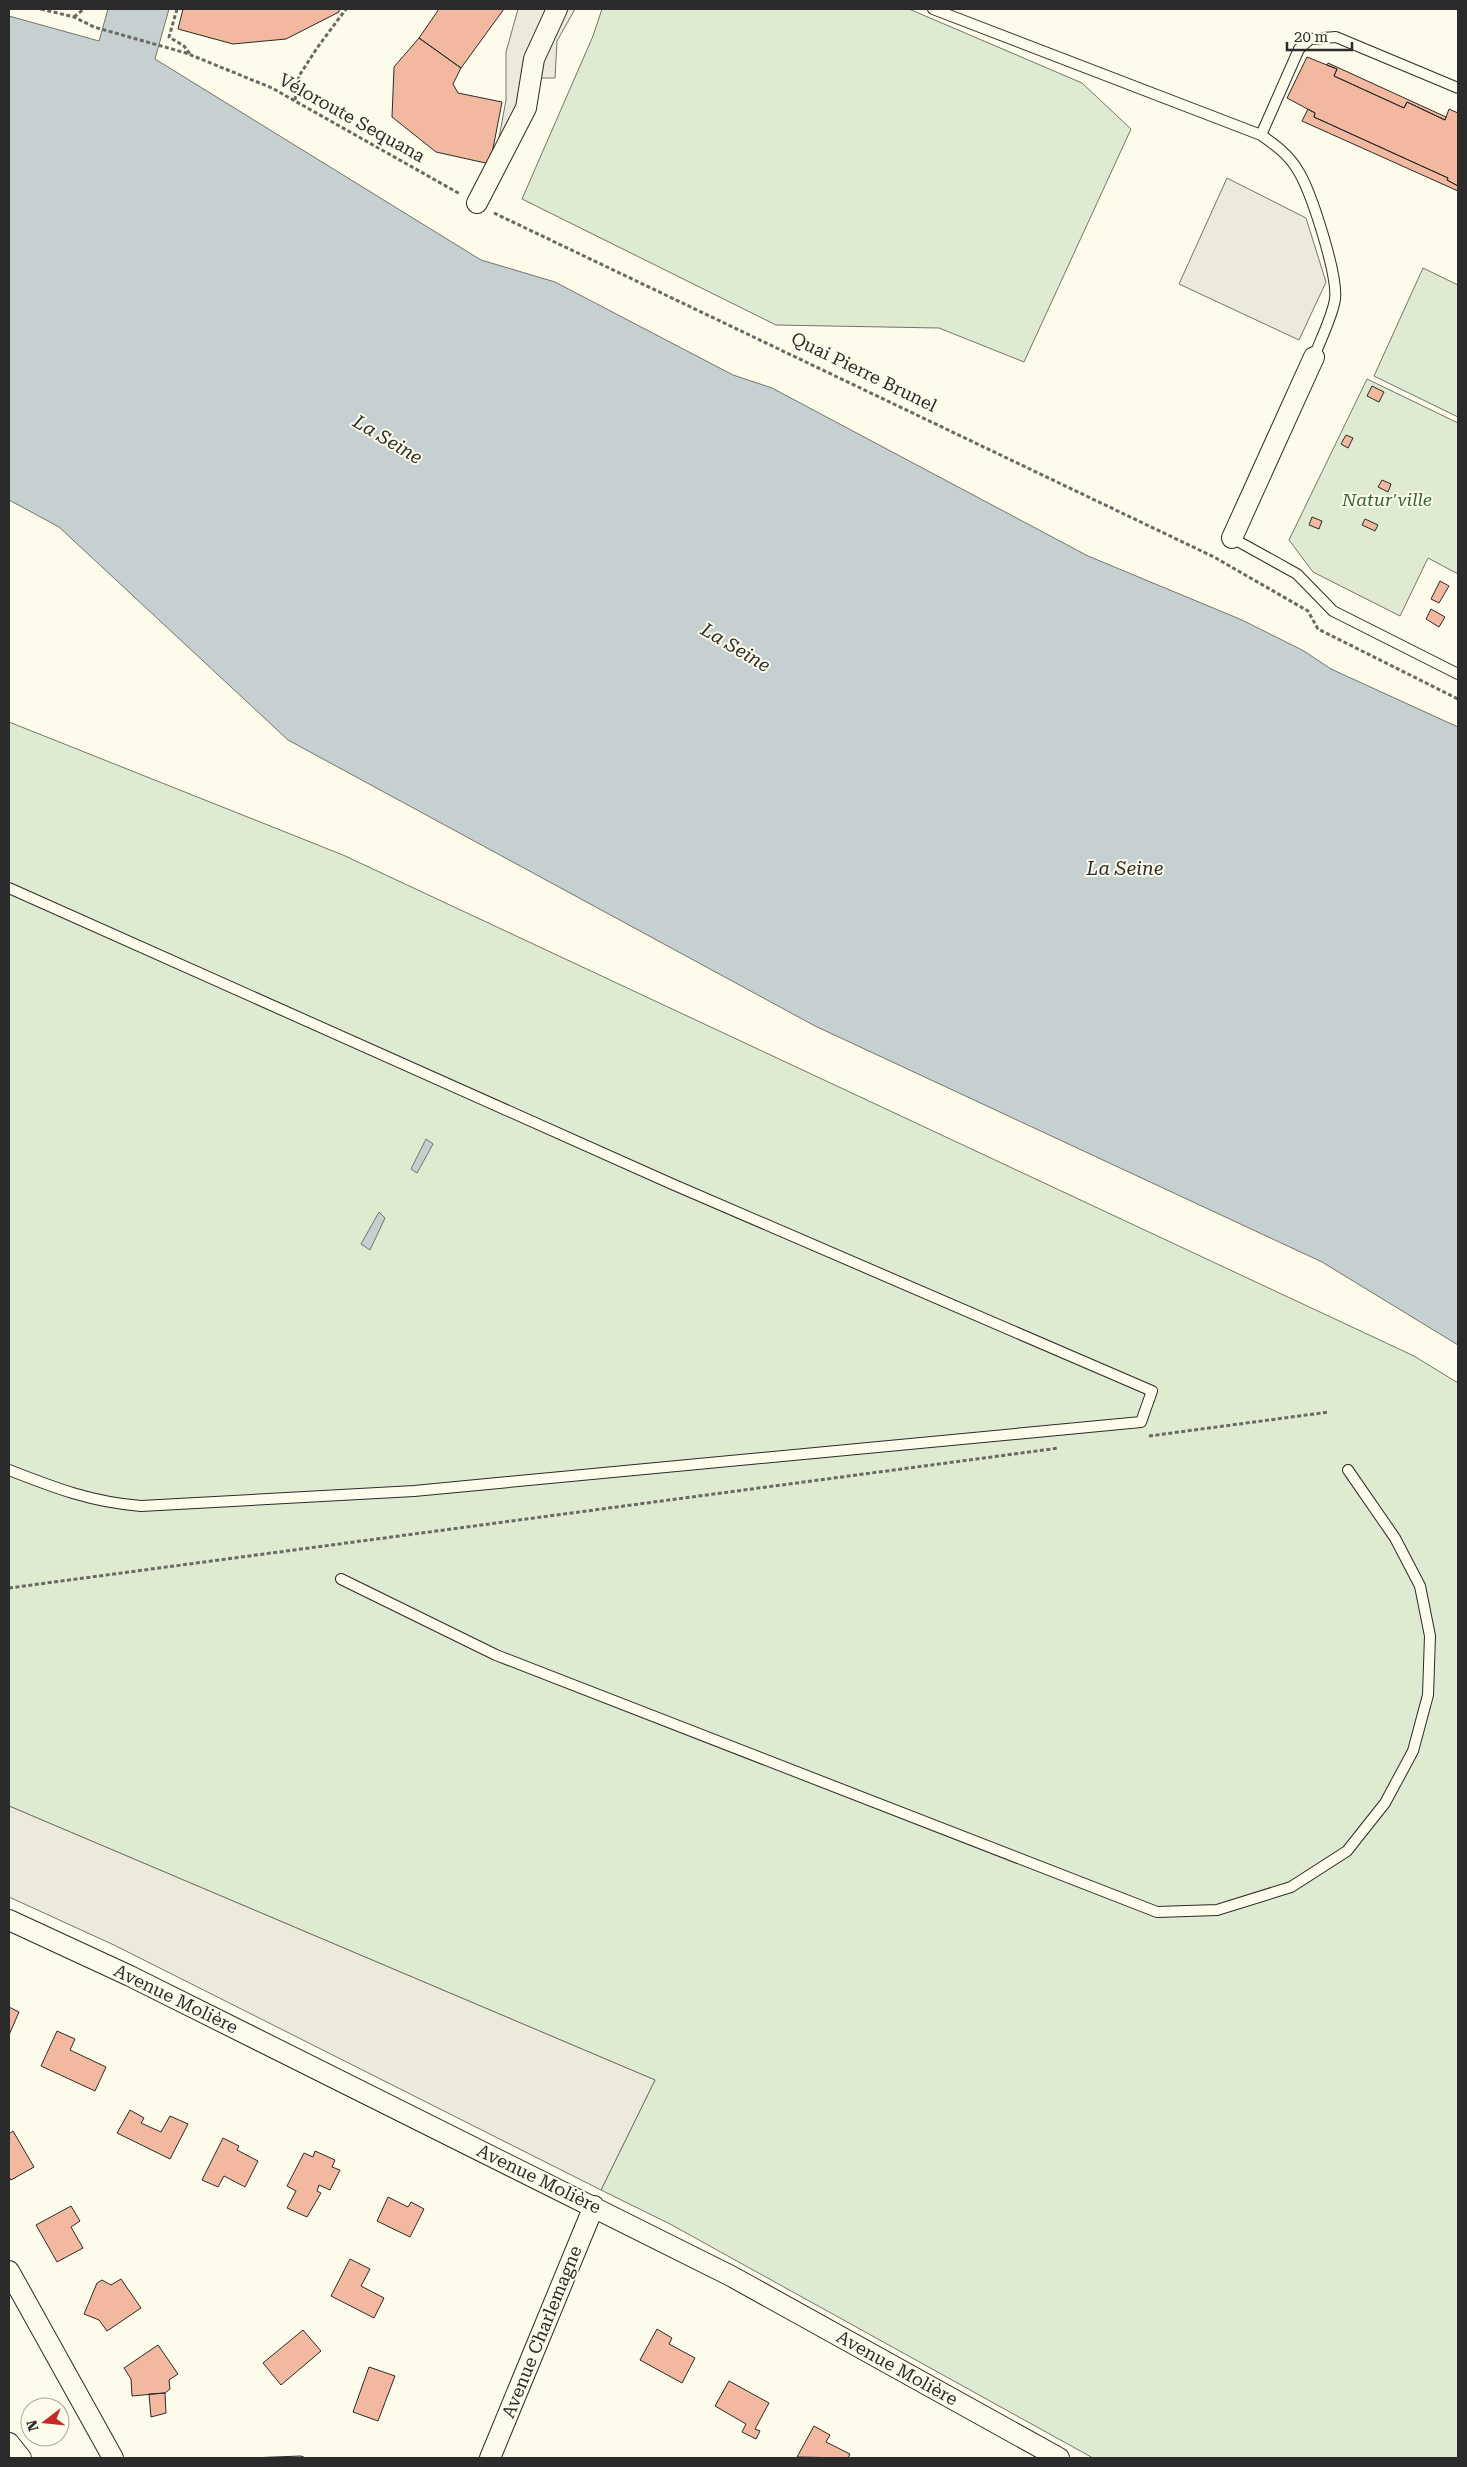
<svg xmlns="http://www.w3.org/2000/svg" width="1467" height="2467" font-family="'Roboto Serif',serif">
	<rect width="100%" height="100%" fill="#fdfbea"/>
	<!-- green -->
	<path fill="#deebd1" stroke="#74746e" d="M602,9h307l173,74 49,46 -107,233 -85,-34 -163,-3 -254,-126 71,-163z
		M1423,268l35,17v132l-84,-41z
		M1367,379l91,44v151l-30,-16 -28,58 -87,-44 -24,-32z
		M9,722l334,133 1071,501 44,27v1075h-365l-423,-234 -69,-34 54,-110 -646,-274z"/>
	<!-- parking -->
	<path fill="#eceadb" stroke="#74746e" d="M518,9h57l-18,32 -2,37h-15l-28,66 -13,-6 7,-38v-48z
		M1227,178l79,40 20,64 -27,58 -120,-56z
		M9,1806l646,274 -54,110 -487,-245 -105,-48z"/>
	<!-- water -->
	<path fill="#c7d0d0" stroke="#74746e" d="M108,9h61l-14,50 326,201 74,22 178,93 39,13 316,168 154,64 62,31 27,18 127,58v618l-136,-83 -507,-236 -527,-286 -229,-213 -50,-27v-484l90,25z
		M426,1139l7,5 -16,29 -6,-4z
		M379,1212l6,6 -15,32 -9,-6z"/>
	<!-- building -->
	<path fill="#f2b8a0" stroke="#2b2b2b" d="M183,9h156v3l-53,27 -53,5 -55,-15z
		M439,9h65l-43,59 -42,-30z
		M419,38l42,30 -8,16 5,9 44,9 -12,62 -54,-12 -44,-35 2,-50z
		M1307,57l30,12 -3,7 70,32 3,-6 38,18 4,-11 9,4v73l-11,-6 1,-2 -134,-61 1,-4 -28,-15z
		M1328,63l118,54 -1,3 -38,-18 -3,6 -70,-32 3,-7 -10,-4z
		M1308,109l7,4 -1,4 134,61 -1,2 11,6v5l-156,-70z
		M1372,386l12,6 -5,10 -12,-6z
		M1346,435l7,3 -5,10 -7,-4z
		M1382,480l9,4 -3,8 -10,-5z
		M1312,517l10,4 -3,8 -10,-4z
		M1365,519l13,6 -3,6 -13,-6z
		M1440,581l9,5 -10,17 -8,-4z
		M1431,609l14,8 -6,10 -13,-8z
		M9,2007l10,5 -10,23z
		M57,2031l18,8 -5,11 36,17 -11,24 -54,-25z
		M130,2110l14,8 -3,5 20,9 9,-16 18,8 -18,35 -53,-26z
		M13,2131l21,36 -23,13 -2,-3v-43z
		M223,2138l16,8 -2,4 21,11 -13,26 -21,-11 -6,11 -16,-7z
		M315,2151l20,9 -3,7 8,3 -10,20 -11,-5 -2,6 4,2 -14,24 -20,-9 9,-17 -9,-5 17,-33 9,4z
		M388,2197l20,10 3,-5 13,7 -14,28 -33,-16z
		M71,2206l9,15 -9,6 12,21 -26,14 -21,-37z
		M350,2259l20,10 -9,17 23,12 -10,20 -43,-22z
		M121,2279l20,29 -34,23 -8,-11 -15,-6 13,-31 5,-3 9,5z
		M657,2329l15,9 -3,6 26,14 -13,25 -42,-23z
		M303,2330l18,21 -40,34 -18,-22z
		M158,2345l20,29 -9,6 1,9 -5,4 -33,3 -1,-17 -7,-11z
		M369,2367l26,9 -17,45 -25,-9z
		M729,2381l40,22 -14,26 5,2 -4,8 -14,-7 4,-8 -31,-18z
		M165,2393l1,20 -15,4 -2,-23z
		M814,2426l16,9 -4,7 24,12 -2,4 -51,-1z
		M301,2456l5,2h-57z"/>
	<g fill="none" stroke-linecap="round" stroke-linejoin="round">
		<!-- service casing -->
		<g stroke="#2b2b2b" stroke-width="12">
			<path id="service" d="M933,9l328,126c14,10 27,19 36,34 14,21 41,106 38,130 -2,16 -15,42 -21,58
				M1261,135l38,-86 11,-10 26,-2 122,51
				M1232,538l65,36 36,37 125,63
				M9,888l663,296 480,207 -11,31 -727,69 -273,15c-50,-4 -86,-18 -132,-36
				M341,1579l155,76 661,257 60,-2 74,-23 56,-36 38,-48 28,-52 15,-56 2,-59 -10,-50 -25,-48 -47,-68"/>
		</g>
		<!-- minor casing -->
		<g stroke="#2b2b2b" stroke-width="22">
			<path id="minor" d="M477,203l49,-95 8,-49 23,-50
				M1232,538l82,-181
				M9,1920l121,56 601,300 328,182
				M9,2271l104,187
				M9,2443l12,15
				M490,2458l104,-252"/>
		</g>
		<!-- path -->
		<path stroke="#6a6964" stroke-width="3" stroke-dasharray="4 2.5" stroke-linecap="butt" d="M41,9l33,8 20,10 92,26 86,35 188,106
			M177,9l-8,28 15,9 6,8
			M74,17l10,-8
			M295,100l4,-24 18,-28 29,-39
			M494,213l720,344 94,54 10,18 140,70
			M1149,1436l180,-24
			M9,1588l1050,-140"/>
		<!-- service -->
		<use href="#service" stroke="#fdfbea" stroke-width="10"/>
		<!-- minor -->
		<use href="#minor" stroke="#fdfbea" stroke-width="20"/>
	</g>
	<g text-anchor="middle" stroke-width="4" stroke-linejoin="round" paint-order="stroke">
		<!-- street labels -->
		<g font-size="18" fill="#2b2b2b" stroke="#fdfbea">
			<text transform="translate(352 118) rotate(29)" y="6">Véloroute Sequana</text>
			<text transform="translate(864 372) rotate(26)" y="6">Quai Pierre Brunel</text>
			<text transform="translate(176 1999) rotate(26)" y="6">Avenue Molière</text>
			<text transform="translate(539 2179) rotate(26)" y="6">Avenue Molière</text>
			<text transform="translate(542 2332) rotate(-68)" y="6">Avenue Charlemagne</text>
			<text transform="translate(897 2368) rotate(29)" y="6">Avenue Molière</text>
		</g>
		<!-- park labels -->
		<g font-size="18" font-style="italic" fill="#34623c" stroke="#fdfbea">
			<text x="1387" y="506">Natur'ville</text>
		</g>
		<!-- water labels -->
		<g font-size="19" font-style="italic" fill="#2b2b2b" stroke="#fdfbea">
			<text transform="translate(388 439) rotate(31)" y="7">La Seine</text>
			<text transform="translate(736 647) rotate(31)" y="7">La Seine</text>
			<text x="1125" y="875">La Seine</text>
		</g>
	</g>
	<!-- border -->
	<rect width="1467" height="2467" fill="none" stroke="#2b2b2b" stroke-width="20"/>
	<!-- north arrow -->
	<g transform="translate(45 2422) rotate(254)"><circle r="24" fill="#fdfbea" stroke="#a9a89e"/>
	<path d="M0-4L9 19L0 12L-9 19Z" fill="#c62828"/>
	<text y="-8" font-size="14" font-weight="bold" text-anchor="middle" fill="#2b2b2b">N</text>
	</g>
	<!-- scale -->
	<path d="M1287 42v8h65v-8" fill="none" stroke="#2b2b2b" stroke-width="2.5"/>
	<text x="1294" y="42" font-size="15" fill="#2b2b2b" stroke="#fdfbea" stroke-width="4" paint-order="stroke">20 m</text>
</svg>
